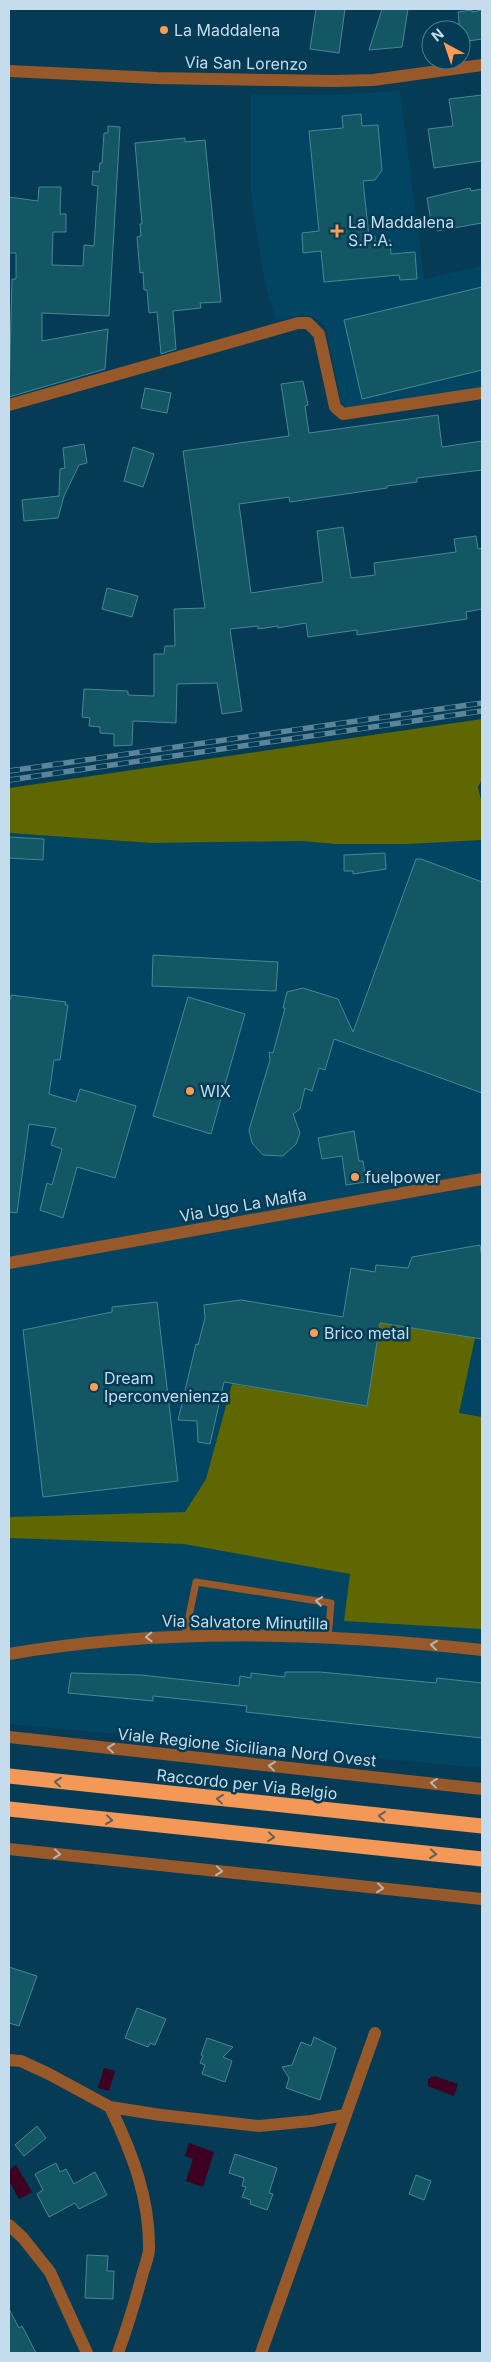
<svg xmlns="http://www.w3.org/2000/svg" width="491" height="2362" font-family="Inter,sans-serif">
	<rect width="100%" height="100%" fill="#053b54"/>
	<!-- built -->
	<path fill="#014562" d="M400,91l24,188 58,-13v121l-135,21 -6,-6 -15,-73 -10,-11 -13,-3 -27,6 -11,-37 -14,-88v-102l82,1z
		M9,833l142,10 151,-2 33,3h73l74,-4v928l-473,-44z"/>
	<!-- green -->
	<path fill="#5f6700" d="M482,719v60l-4,8 4,17v36l-74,4h-73l-33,-3 -151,2 -142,-10v-45z
		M380,1323l95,15 -16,75 23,4v212l-138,-8 6,-47 -166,-30 -175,-6v-21l176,-5 21,-33 26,-95 135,22z"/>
	<!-- water -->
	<path fill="#3e0021" d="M104,2068l11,3 -6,20 -11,-3z
		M434,2076l24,8 -4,12 -26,-10v-7z
		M189,2143l25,9 -11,35 -17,-6 7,-22 -8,-3z
		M16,2165l16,27 -13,7 -10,-18v-11z"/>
	<!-- building -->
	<path fill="#135765" stroke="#488695" d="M316,9h29l-6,44 -29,-4z
		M382,9h26l-6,38 -33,3z
		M472,10v2l10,-2v29l-21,3 -3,-30z
		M482,95v66l-48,7 -6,-39 25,-3 -4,-27z
		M361,114l1,12 16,-1 4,45 -7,10 -12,1 6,56 6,-1v6l15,-2 1,14 24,-2 2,27 -17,1 -1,-5 -75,7 -3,-31 -18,2 -1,-20 17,-2 -10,-100 34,-3 -1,-12z
		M108,126l12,1 -11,189 -67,-3v28l66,-12 -3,40 -96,28 3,-118h4v-26h-7v-56l29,4 1,-14h22l-1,27h6v18h-13l-1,33 31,1 1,-21 10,1 4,-60 -6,-1 1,-14 6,1 1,-9h2l2,-30h4z
		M185,138v4l20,-2 16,162 -21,1 1,5 -28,3 3,38 -15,5 -4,-42 -8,1 -2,-23h-3l-1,-18 -3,1 -3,-36 4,-1 -1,-12h2l-7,-81z
		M470,188l1,3 11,-2v34l-45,8 -1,-4 -4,1 -5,-30z
		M482,287v83l-120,29 -18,-79z
		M303,381l5,24 -3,1 4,27 129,-18 4,32 40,-6v29l-65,8v4l-30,4v2l-97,14 -1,-5 -50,7 12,89 72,-11 -6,-51 26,-4 8,51 24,-3 -1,-12 82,-11 -2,-13 22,-3 2,13 4,-1v61l-16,3 1,7 -110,16v-5l-49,7 -2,-14 -28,5v-2l-20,3v-3l-28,3 12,82 -20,3 -5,-31 -40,1 -1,39 -43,-2 -1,24 -18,1v-12l-14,-1v-6l-11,-1 1,-8 -8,-1 2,-28 44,2v4l26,1v-42h10l1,-8h10l-1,-37 31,-1 -22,-157 106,-15 -8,-52z
		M145,388l26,5 -4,20 -26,-5z
		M84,444l3,19 -8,2 -15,31 -6,22 -34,3 -2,-21 37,-4 1,-27 5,-1 -2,-20z
		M133,447l21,7 -11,33 -19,-6z
		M107,588l31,8 -6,21 -30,-8z
		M9,837l35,2 -1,21 -34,-2z
		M385,853l1,16 -33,5v-3h-9v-16z
		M416,859h5l61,23v211l-148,-54 -9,31 -6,-2 -7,23 -7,-3 -5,21 -7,5 7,19 -4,11 -13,12 -20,-1 -11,-12 -3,-13 21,-70 -1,-8 4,1 12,-45h-2l4,-16 16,-4 35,11 15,33z
		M153,955l125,7 -2,29 -124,-5z
		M11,995l55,7 -1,3h3l-8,55h-6l-5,34 27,8 4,-13 56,17 -21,72 -38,-11 -14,51 -23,-8 7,-27 5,2 10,-36 -11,-4 5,-17 -27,-4 -12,89 -8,-1v-213h2z
		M188,997l57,17 -34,120 -58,-18z
		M354,1131l5,30h4l3,21 -20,3 -4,-29 -20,3 -4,-21z
		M480,1245l2,13v81l-102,-16 -13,83 -143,-24 -14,62 -12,-2 -1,-21 -19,-1 18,-76 2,1 7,-27 -1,-13 37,-5 102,17 8,-49 24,4 1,-7 32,3 4,-11z
		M157,1302l21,179 -135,16 -20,-167 89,-18v-5z
		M285,1672h35l116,11 1,-5 45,5v55l-236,-26 1,-6 -94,-10v5l-85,-8 3,-20 70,2 98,11 1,-10 11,2v-5l34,4z
		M9,1967l28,9 -18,50 -10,-3z
		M137,2008l29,11 -11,26 -5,-2 -2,4 -23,-9z
		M314,2037l22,11 -16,52 -34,-12 3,-10 -7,-11 10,-2 9,-23 10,4z
		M207,2038l26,9 -10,10 9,4 -7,21 -23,-8 3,-9 -5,-2 3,-7 -2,-1z
		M37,2126l9,12 -22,18 -9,-11z
		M235,2154l42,14 -8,25 4,1 -6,16 -17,-6 1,-4 -9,-3 4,-10 -4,-1 2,-8 -15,-5z
		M56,2163l4,9 6,-3 8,15 21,-12 12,23 -28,14 -4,-6 -26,14 -12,-23 6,-4 -8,-16z
		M416,2175l15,6 -7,19 -15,-6z
		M87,2255l21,1 -1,15h7l-1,28 -28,-1z
		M9,2309l10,19 3,-2 14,27h-27z"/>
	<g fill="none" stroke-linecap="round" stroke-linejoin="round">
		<!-- service -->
		<path stroke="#97592a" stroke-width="7" d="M185,1636l11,-54 135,21 -3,36"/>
		<!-- minor -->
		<path stroke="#97592a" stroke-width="12" d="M9,405l289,-82h10l11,11 16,73 8,7 139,-21
			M9,1654c156,-27 316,-21 473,-4
			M9,2060l12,1 28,13 61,33 51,8 98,11 52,-5 34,-6
			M110,2107c22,45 40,92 39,143 -1,9 -5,18 -7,26 -7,26 -15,52 -24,77
			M9,2225l14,13 27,34 37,81
			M261,2353l114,-320"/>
		<!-- tertiary -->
		<path stroke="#97592a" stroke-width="12" d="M9,71l148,7 178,3 38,-1 109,-15
			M9,1263l473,-84
			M9,1737l473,52
			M9,1849l473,50"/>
		<!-- motorway -->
		<path stroke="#f39857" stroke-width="15" d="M9,1776l473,50
			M9,1809l473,50"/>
		<!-- rail casing -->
		<g stroke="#5c8599" stroke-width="5.5">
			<path id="rail" d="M9,771l473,-68
				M9,780l473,-69"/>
		</g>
		<!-- rail -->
		<use href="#rail" stroke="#053b54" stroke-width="4" stroke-dasharray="11" stroke-linecap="butt"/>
	</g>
	<!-- one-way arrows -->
	<defs><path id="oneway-chevron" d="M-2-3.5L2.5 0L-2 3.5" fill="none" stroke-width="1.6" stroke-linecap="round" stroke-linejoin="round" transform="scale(1.25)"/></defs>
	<g stroke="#b6b5b2">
		<use href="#oneway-chevron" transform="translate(319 1601) rotate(-171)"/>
		<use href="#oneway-chevron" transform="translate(149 1637) rotate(178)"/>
		<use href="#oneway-chevron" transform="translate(434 1645) rotate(-174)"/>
		<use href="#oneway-chevron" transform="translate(111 1748) rotate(-174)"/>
		<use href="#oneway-chevron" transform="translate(272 1766) rotate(-174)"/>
		<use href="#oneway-chevron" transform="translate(434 1783) rotate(-174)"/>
		<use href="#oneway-chevron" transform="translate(57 1854) rotate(6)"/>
		<use href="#oneway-chevron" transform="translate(219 1871) rotate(6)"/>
		<use href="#oneway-chevron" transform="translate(380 1888) rotate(6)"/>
	</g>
	<g stroke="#646055">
		<use href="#oneway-chevron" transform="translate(58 1782) rotate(-174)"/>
		<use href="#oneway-chevron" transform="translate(220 1799) rotate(-174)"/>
		<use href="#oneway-chevron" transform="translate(382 1816) rotate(-174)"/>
		<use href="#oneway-chevron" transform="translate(109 1820) rotate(6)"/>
		<use href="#oneway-chevron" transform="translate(271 1837) rotate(6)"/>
		<use href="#oneway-chevron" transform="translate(433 1854) rotate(6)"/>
	</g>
	<!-- markers -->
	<g fill="#fd9c56" stroke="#053b54" stroke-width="2">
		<circle cx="164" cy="30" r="5"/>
		<path d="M334.5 223.5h5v5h5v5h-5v5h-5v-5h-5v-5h5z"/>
		<circle cx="190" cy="1091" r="5"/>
		<circle cx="355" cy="1177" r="5"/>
		<circle cx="314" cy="1333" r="5"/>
		<circle cx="94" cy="1387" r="5"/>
	</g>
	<g text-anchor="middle" stroke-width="5" stroke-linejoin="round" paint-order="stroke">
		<!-- poi labels -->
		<g font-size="16" fill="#c4dcec" stroke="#053b54" text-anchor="start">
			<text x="174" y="36">La Maddalena</text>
			<text x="348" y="228">La Maddalena<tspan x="348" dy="18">S.P.A.</tspan></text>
			<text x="200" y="1097">WIX</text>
			<text x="365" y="1183">fuelpower</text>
			<text x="324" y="1339">Brico metal</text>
			<text x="104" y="1384">Dream<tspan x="104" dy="18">Iperconvenienza</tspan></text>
		</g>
		<!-- street labels -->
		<g font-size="16" fill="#c4dcec" stroke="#053b54">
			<text transform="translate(246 63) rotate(1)" y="6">Via San Lorenzo</text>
			<text transform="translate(243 1205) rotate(-10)" y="6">Via Ugo La Malfa</text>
			<text transform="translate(245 1622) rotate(1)" y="6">Via Salvatore Minutilla</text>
			<text transform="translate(247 1747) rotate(6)" y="6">Viale Regione Siciliana Nord Ovest</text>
			<text transform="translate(247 1784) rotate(6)" y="6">Raccordo per Via Belgio</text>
		</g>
	</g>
	<!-- border -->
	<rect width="491" height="2362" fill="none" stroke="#c4dcec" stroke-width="20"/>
	<!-- north arrow -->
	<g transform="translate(446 45) rotate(320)"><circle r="24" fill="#053b54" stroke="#517b91"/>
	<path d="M0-4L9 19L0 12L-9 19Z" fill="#fd9c56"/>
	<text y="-8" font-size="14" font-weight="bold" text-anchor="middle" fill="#c4dcec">N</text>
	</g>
</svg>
